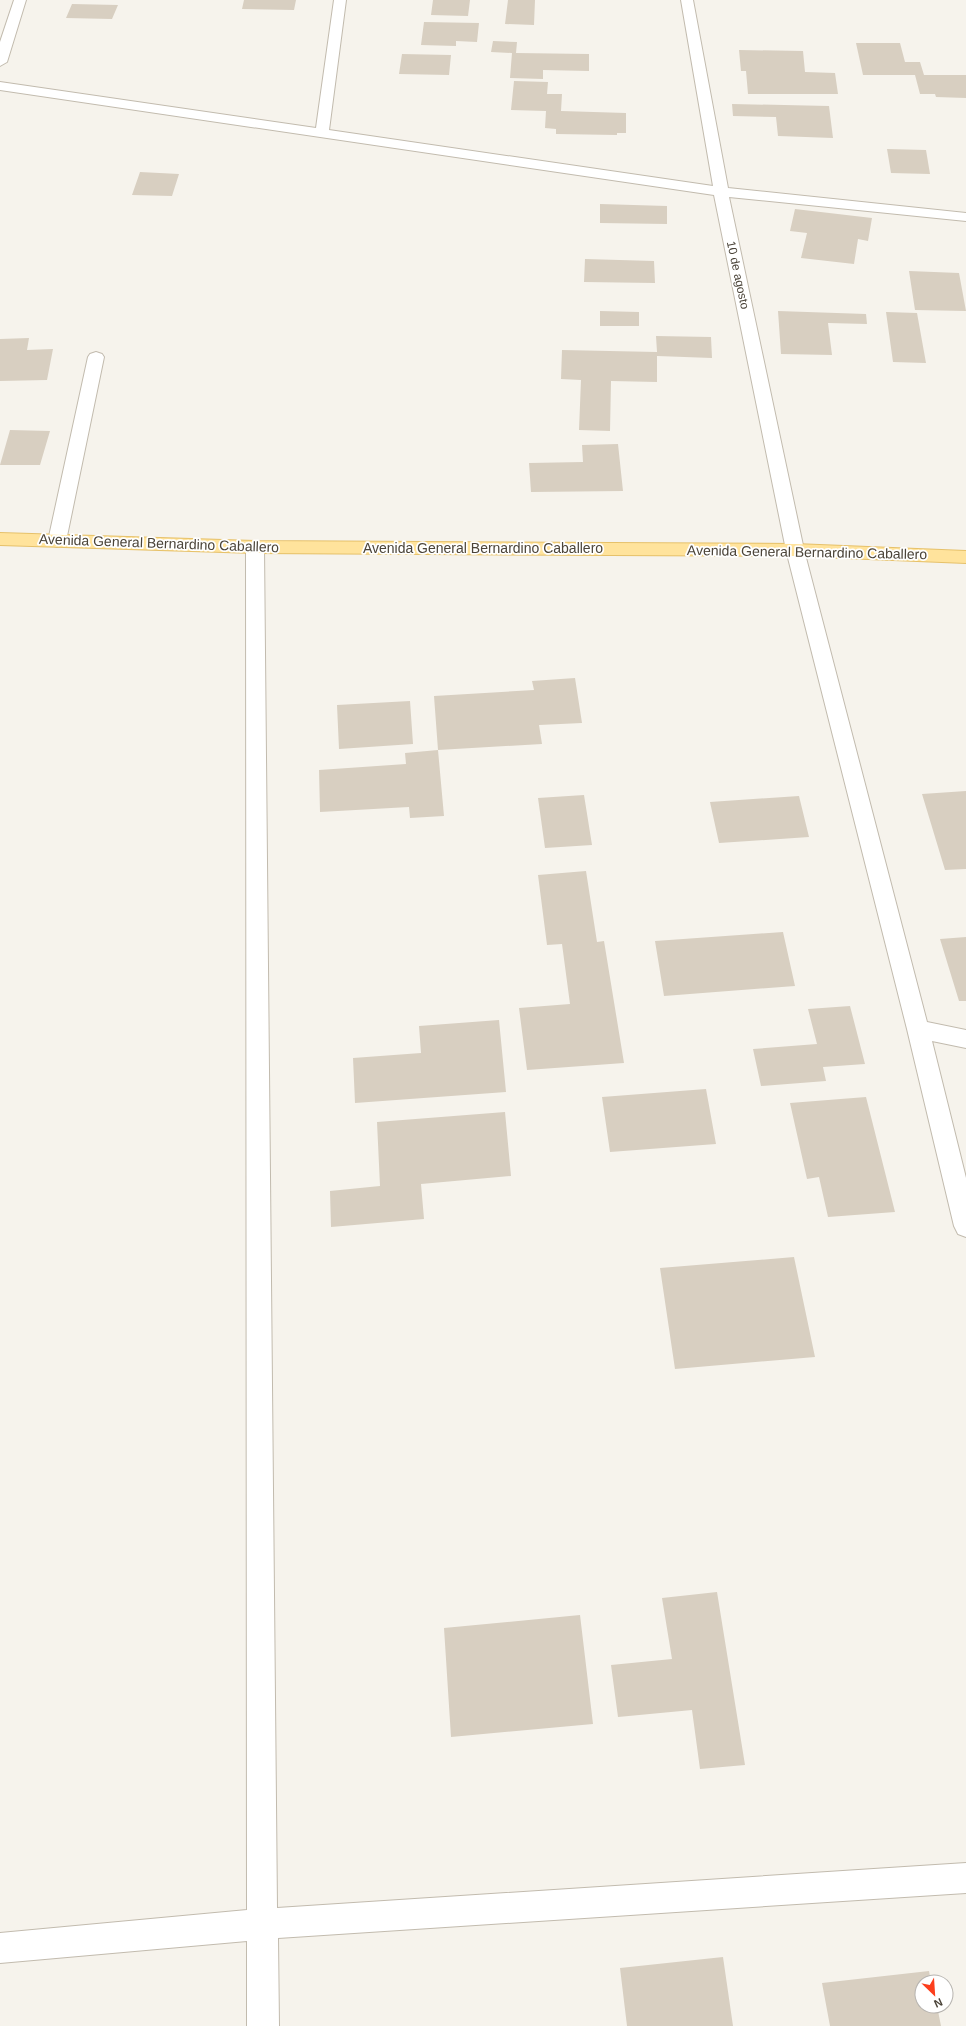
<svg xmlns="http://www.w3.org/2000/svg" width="966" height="2026" font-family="Arial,sans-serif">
	<rect width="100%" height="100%" fill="#f6f3ec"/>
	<!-- building -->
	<path fill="#d8cfc1" d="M244,0h52l-2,10 -52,-1z
		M433,0h37l-2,16 -37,-1z
		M508,0h27l-1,25 -29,-1z
		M72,4l46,1 -6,14 -46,-1z
		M424,22l55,1 -2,19 -21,-1v5l-35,-1z
		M493,41l24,1 -1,11 73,1v17l-46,-1v9l-33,-1 2,-25 -21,-1z
		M856,43h44l5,19h15l4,13h42v23l-30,-1 -1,-3h-15l-5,-19h-52z
		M739,50l64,1 2,21 30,1 3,21h-90l-2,-23h-5z
		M402,54l49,1 -2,20 -50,-1z
		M514,81l34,1 -1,12h15l-1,17 65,2v20h-9v2l-61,-1v-5l-11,-1 1,-17 -35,-1z
		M732,104l97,2 4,32 -55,-2 -2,-19 -43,-1z
		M887,149l39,1 4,24 -39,-1z
		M140,172l39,2 -7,22 -40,-1z
		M600,204l67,2v18l-67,-1z
		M795,209l77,9 -4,23 -10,-2 -4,25 -53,-6 6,-25 -17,-2z
		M585,259l69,2 1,22 -71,-1z
		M909,271l50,2 7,38 -51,-1z
		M600,311l39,1v14h-39z
		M778,311l88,3 1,10 -39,-1 4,32 -51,-1z
		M886,312l31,1 9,50 -33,-1z
		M656,336l55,1 1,21 -55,-2v26l-46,-1 -1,50 -31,-1 2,-50 -20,-1 1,-29 95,2z
		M29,338l-2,12 26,-1 -6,31 -47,1v-42z
		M10,430l40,1 -10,34h-40z
		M618,444l5,47 -92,1 -2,-29 54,-1 -1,-17z
		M575,678l7,45 -43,2 3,19 -104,6 -4,-54 100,-6 -2,-9z
		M410,701l3,43 -74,5 -2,-44z
		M438,750l6,66 -34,2 -1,-11 -89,5 -1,-42 87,-6 -1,-11z
		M966,791v78l-21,1 -23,-76z
		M584,795l8,50 -47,3 -7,-50z
		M799,796l10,41 -90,6 -9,-41z
		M586,871l11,71 7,-1 20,122 -97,7 -8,-62 51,-4 -8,-60 -15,1 -9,-70z
		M783,932l12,54 -131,10 -9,-55z
		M966,937v64h-7l-19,-62z
		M850,1006l15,58 -42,3 3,14 -65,5 -8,-37 64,-5 -9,-35z
		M499,1020l7,72 -151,11 -2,-45 68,-5 -2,-27z
		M706,1089l10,55 -106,8 -8,-55z
		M866,1097l29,115 -67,5 -9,-40 -12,2 -17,-76z
		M505,1112l6,64 -90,8 3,35 -93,8 -1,-36 50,-5 -3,-64z
		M794,1257l21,100 -140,12 -15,-101z
		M717,1592l28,173 -45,4 -8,-59 -74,7 -7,-52 61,-6 -10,-61z
		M580,1615l13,109 -142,13 -7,-109z
		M723,1957l10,69h-106l-7,-58z
		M929,1971l2,11h-9v24h15l4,20h-111l-8,-43z"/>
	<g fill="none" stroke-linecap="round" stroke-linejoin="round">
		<!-- minor casing -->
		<g stroke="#c2bbae" stroke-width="2">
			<path id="minor" d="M14,0h12l-19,62 -7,4v-24z
				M334,0h12l-17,130 384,56 -32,-186h12l35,188 238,25v8l-237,-24 75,353 123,472 39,8v18l-34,-7 34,137v59l-8,-3 -4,-8 -47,-197 -121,-479 -72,-355 -714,-105v-8l316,46z
				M96,352l6,2 2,3 -38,184 -3,4 -6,2 -6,-2 -3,-4 40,-184 2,-3z
				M255,541l6,2 3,4 13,1361 689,-45v30l-688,45 1,88h-32v-85l-247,22v-30l247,-23 -1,-1363 3,-4z"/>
		</g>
		<!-- major casing -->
		<g stroke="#e6c16a" stroke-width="2">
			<path id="major" d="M0,533l255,8 540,3 171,7v12l-171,-7 -540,-3 -255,-8z"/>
		</g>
		<!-- minor -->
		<use href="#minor" fill="#fff" fill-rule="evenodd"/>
		<!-- major -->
		<use href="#major" fill="#ffe39c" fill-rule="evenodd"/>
	</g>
	<g text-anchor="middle" stroke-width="3.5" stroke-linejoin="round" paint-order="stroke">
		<!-- far-street labels -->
		<g font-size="12" fill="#4b4439" stroke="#fff">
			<text transform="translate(738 275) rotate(78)" y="4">10 de agosto</text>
		</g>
		<!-- street labels -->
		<g font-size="14" fill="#4b4439" stroke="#fff">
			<text transform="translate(159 543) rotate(2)" y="5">Avenida General Bernardino Caballero</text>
			<text x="483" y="553">Avenida General Bernardino Caballero</text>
			<text transform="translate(807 552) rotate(1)" y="5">Avenida General Bernardino Caballero</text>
		</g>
	</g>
	<!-- north arrow -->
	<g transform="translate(934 1994) rotate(155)"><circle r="19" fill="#ffffff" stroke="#b7b4b0"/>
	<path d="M0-3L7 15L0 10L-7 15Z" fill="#fc3f1d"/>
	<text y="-6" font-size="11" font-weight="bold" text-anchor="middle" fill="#4b4439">N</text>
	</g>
</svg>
